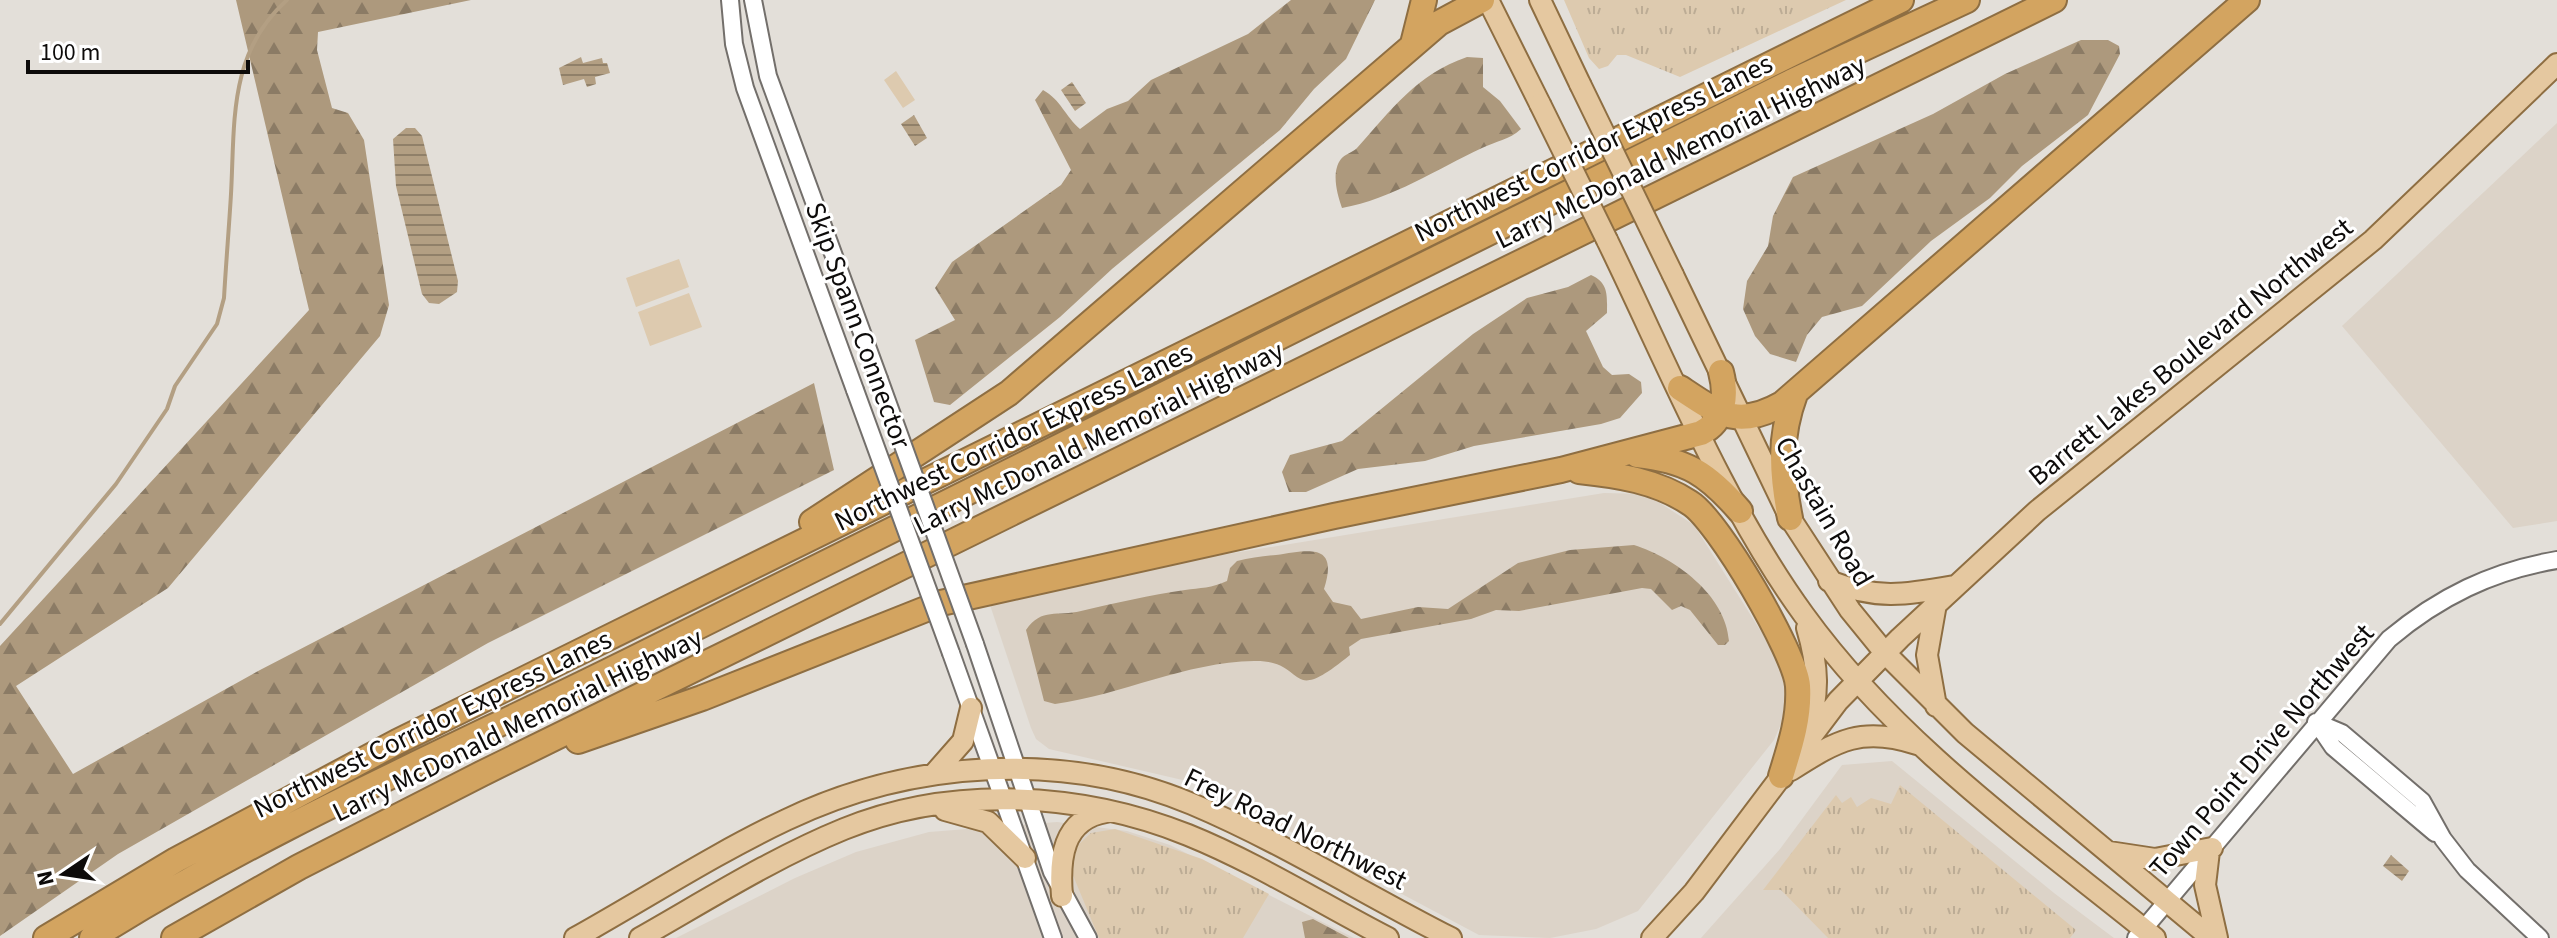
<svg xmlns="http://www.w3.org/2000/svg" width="2557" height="938" font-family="'Source Sans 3',sans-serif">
	<defs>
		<pattern id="grass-tufts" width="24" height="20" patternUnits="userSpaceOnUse" patternTransform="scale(2)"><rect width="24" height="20" fill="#ddcaaf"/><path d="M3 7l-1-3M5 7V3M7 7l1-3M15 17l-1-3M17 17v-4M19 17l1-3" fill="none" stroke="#bcac95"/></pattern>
		<pattern id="forest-firs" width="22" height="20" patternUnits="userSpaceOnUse" patternTransform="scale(2)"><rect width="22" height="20" fill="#ad997d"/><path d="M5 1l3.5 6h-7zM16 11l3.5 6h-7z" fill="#8b7b65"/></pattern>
		<pattern id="water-rules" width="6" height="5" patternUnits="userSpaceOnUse" patternTransform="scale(2)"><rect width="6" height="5" fill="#b39f83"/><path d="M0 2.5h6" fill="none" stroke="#908069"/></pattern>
	</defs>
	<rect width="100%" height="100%" fill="#e3dfd9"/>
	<!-- built -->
	<path fill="#dcd3c8" d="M2557,123v398l-44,7 -171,-202z
		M1604,493l42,1 48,31 90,143 7,33 -17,39 -136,171 -42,18 -46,9 -71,-3 -141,-75 -121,-72 -168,-39 -13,-10 -5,-11 -41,-123 170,-40z
		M1892,761l162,132 60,45h-413l79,-89 62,-84z
		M1057,822l70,9 43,14 184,93h-678l119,-60 61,-26 73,-20z"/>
	<!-- grass -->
	<path fill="url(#grass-tufts)" d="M1564,0h282l-166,77 -54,-22h-9l-9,11 -9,3 -10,-11z
		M1900,785l176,145 -6,8h-242l-47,-48h-18l73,-95 6,8 9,-6 6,10 14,-9 20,6z
		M1115,829l87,30 67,35 -26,44h-144l-27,-65 -2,-12 3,-17 4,2 14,-13z"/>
	<!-- forest -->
	<path fill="url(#forest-firs)" d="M236,0h235l-153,32 -1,18 15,58 16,5 16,27 25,165 -9,31 -212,252 -152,98 57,88 187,-104 554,-287 20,87 -346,173 -370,211 -118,82v-290l309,-336z
		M1291,0h84l-29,59 -32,30 -34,41 -168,139 -52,48 -110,88 -16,-3 -19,-62 40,-20 -20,-32 17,-26 109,-77 10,-15 -36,-70 8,-10c18,10 22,26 37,39l27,-20 21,-8 23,-21 97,-46z
		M2081,40h27l11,6 1,8 -32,61 -66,51 -32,32 -59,43 -69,65 -40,11 -15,18 -11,27 -26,-8 -15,-18 -12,-27 4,-28 21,-35 5,-30 20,-39 140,-63 72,-40z
		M1467,57l16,1v29l17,14 21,28c-12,11 -25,12 -39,19 -45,21 -90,51 -140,60 -5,-14 -11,-36 -1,-49 4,-5 12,-7 16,-11 34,-38 60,-74 110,-91z
		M1591,275c18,8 16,21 16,38l-21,18 17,36 9,8 17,-1 12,8 1,11 -22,25 -19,6 -127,22 -49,15 -67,8 -52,23h-17l-7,-20 8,-17 52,-14 131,-107 54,-36 41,-11z
		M1634,545c41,13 92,50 95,96l-4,4h-7l-28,-35 -9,-4 -9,4 -21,-21 -9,-1 -123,23 -23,-1 -25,9 -110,20 -12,8 1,8c-66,54 -40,5 -96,6 -68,1 -133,34 -199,43l-11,-3 -18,-71c16,-23 31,-13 55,-19 34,-8 69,-16 104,-21 15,-2 27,-2 42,-9l3,-13 7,-7c13,-3 26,-5 39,-6 33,-5 63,-13 48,34l9,13 18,4 10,13 57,-12 30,2 70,-46 52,-13z
		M1313,919l36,19h-44l-3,-16z"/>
	<!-- garden -->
	<path fill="#ddcaaf" d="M896,71l19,29 -12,8 -19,-28z
		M679,259l10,28 -53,20 -10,-29z
		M689,293l13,34 -52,19 -12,-34z"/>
	<!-- water -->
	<path fill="url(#water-rules)" d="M581,57l2,6 19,-5 1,5h4l3,10 -15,4 1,7 -9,3 -3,-8 -21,6 -4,-17z
		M1072,82l14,21 -11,8 -14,-21z
		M914,115l13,23 -12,8 -14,-22z
		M406,128h9l7,8 36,145 -1,11 -18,12 -10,-1 -7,-9 -26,-108 -3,-47z
		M2391,855l18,16 -7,10 -19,-15z"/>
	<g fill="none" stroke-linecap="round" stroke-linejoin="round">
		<!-- stream -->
		<path stroke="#b39f83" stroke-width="4" d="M0,624l116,-140 51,-75 8,-23 42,-62 7,-26c2,-35 5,-70 7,-104 4,-72 -3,-141 56,-194"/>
		<!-- minor casing -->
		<g stroke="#736f6b" stroke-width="20">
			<path id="minor" d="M730,0l4,44 11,44 110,302
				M753,0l15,76 111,303
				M975,644l77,228 36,66
				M951,653l102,285
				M2316,722l26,11 80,68 21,38 24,31 73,68
				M2316,722l17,25 102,86
				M2136,938l253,-299c50,-42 103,-68 168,-79"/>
		</g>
		<!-- major casing -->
		<g stroke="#8e6e42" stroke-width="24">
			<path id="major" d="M1488,0l52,104
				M1540,0l40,84
				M1607,240c59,121 118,267 197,375 93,129 229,224 351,323
				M1673,275l117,243 60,92 35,43 80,80 246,205
				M1829,581c49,19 75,14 126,5
				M1936,604l-9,51 9,51
				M1807,628c11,37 13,67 0,105
				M1791,770c47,-30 71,-44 126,-26
				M934,774l29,-33 8,-33
				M945,810l43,12 37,36
				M2209,851l-4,34 12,53
				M2109,852l46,7 57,-11
				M1062,896c-3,-36 0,-77 44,-84
				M575,938c70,-39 139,-84 211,-118 125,-60 278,-70 406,-16 90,38 172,90 259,134
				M640,938c67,-38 133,-80 204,-109 108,-44 237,-37 344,6 69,28 134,69 200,103
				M1652,938l42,-46 144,-191 62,-63 137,-127 336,-271 184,-176"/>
		</g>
		<!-- highway casing -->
		<g stroke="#8e6e42" stroke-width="28">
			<path id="highway" d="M1413,44l11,-44
				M1680,388c39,26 58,41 102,16l465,-404
				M1637,455c50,5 71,19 103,56
				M1579,471c39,4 78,10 111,32 28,17 106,151 108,183 2,31 -8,61 -17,90
				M1790,518c-9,-45 -11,-81 5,-124
				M812,522l197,-129 430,-370 43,-23
				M578,741l124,-43 239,-95 393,-87 227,-46 140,-37c24,-12 26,-38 20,-61
				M46,938l130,-78 221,-118 1504,-742
				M92,938c173,-109 360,-189 543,-280 386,-193 771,-384 1156,-576l176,-82
				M174,938l125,-71 182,-93 1573,-774"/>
		</g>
		<!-- minor -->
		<use href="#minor" stroke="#fff" stroke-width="16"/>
		<!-- major -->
		<use href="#major" stroke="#e5c8a0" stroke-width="20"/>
		<!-- highway -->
		<use href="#highway" stroke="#d3a460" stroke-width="24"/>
		<!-- minor-bridge casing -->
		<g stroke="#736f6b" stroke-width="20" stroke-linecap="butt">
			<path id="minor-bridge" d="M879,379l96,265
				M855,390l96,263"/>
		</g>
		<!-- major-bridge casing -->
		<g stroke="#8e6e42" stroke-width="24" stroke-linecap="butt">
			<path id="major-bridge" d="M1580,84l93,191
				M1540,104l67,136"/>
		</g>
		<!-- minor-bridge -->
		<use href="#minor-bridge" stroke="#fff" stroke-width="16"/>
		<!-- major-bridge -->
		<use href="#major-bridge" stroke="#e5c8a0" stroke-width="20"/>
	</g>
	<g text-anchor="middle" stroke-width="6" stroke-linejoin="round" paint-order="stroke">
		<!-- street labels -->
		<g font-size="28" fill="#0d0b0a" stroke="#fff">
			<text transform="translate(1593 147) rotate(-26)" y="10">Northwest Corridor Express Lanes</text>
			<text transform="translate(1680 151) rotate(-26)" y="10">Larry McDonald Memorial Highway</text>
			<text transform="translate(859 325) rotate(70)" y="10">Skip Spann Connector</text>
			<text transform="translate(2190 351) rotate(-39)" y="10">Barrett Lakes Boulevard Northwest</text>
			<text transform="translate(1013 436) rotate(-26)" y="10">Northwest Corridor Express Lanes</text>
			<text transform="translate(1098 437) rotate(-26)" y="10">Larry McDonald Memorial Highway</text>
			<text transform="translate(1825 511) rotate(60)" y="10">Chastain Road</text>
			<text transform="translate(432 723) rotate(-26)" y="10">Northwest Corridor Express Lanes</text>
			<text transform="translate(517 724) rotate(-26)" y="10">Larry McDonald Memorial Highway</text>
			<text transform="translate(2261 750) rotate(-49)" y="10">Town Point Drive Northwest</text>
			<text transform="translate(1296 828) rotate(26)" y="10">Frey Road Northwest</text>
		</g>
	</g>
	<!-- north arrow -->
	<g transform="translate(64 874) rotate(257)" stroke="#ffffff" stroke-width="6" paint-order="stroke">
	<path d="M0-6L14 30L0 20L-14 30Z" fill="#0d0b0a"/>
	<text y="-12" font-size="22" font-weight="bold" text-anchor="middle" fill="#0d0b0a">N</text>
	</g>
	<!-- scale -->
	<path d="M28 60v12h220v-12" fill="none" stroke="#0d0b0a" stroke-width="4"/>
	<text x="40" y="60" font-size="24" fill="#0d0b0a" stroke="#ffffff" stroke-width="6" paint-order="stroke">100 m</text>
</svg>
